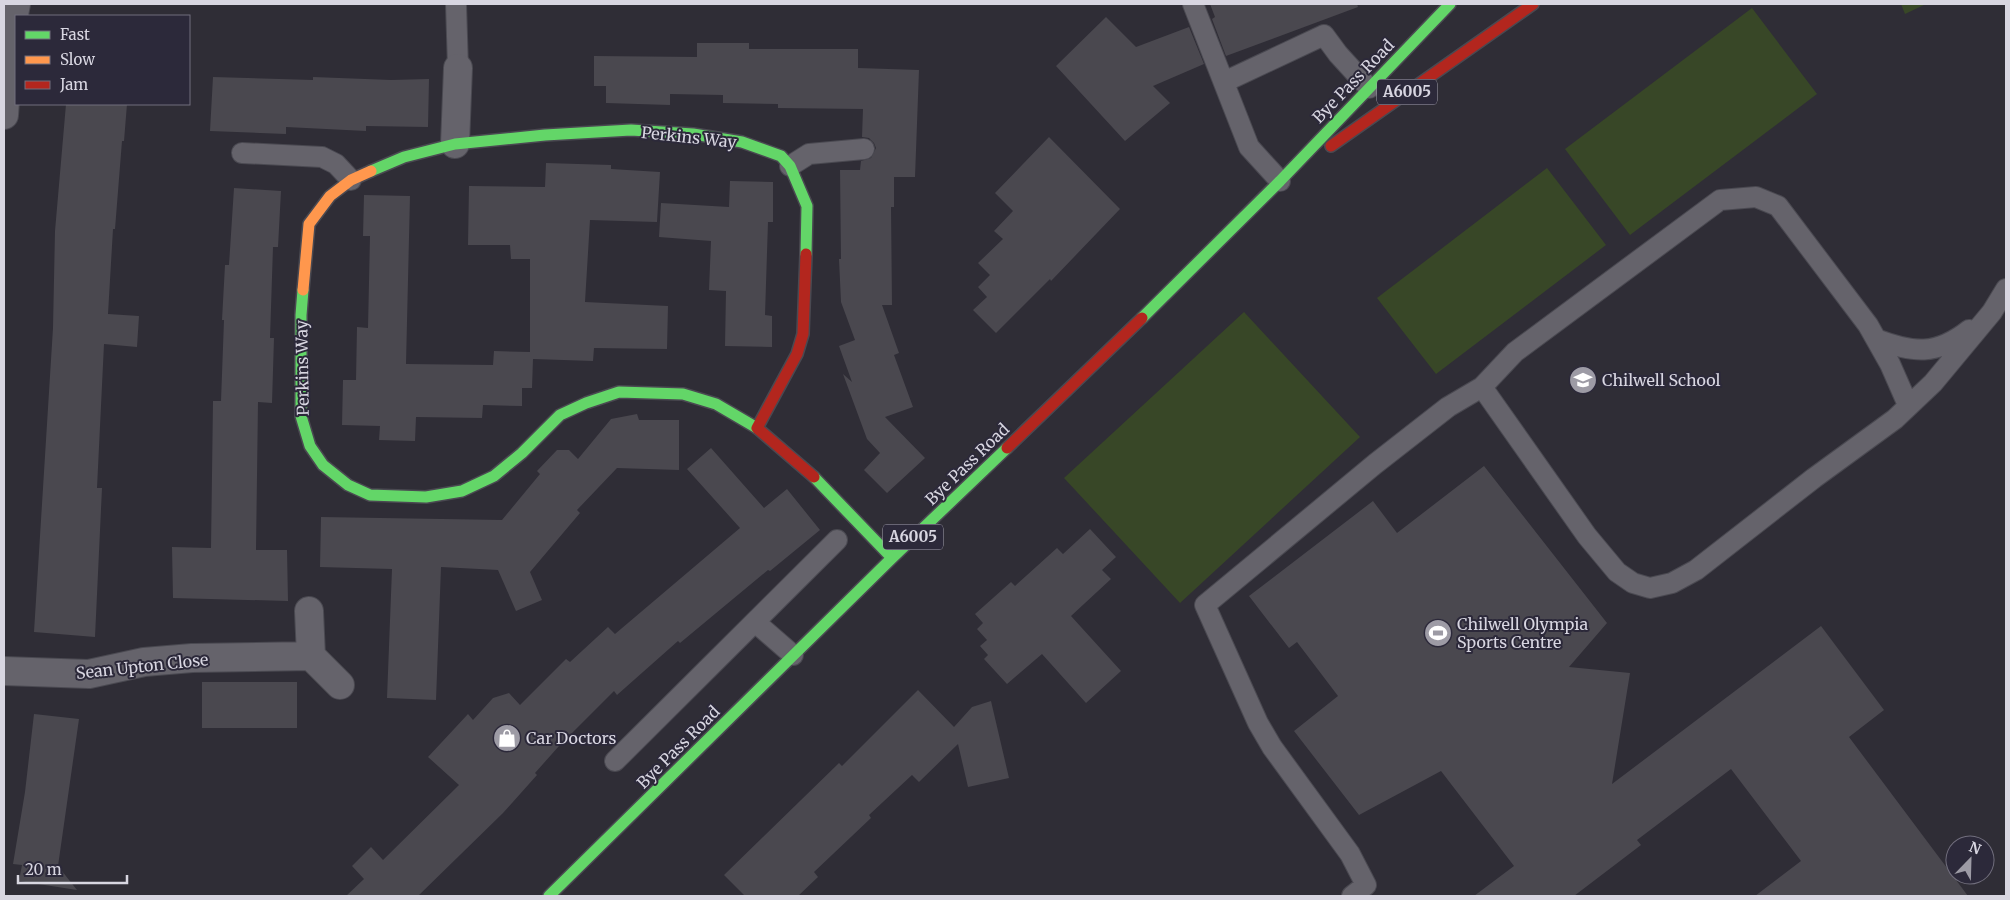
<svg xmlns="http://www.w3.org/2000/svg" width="2010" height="900" font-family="Merriweather,serif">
	<rect width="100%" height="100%" fill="#2f2d36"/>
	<!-- green -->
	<path fill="#384727" d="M1901,4h25l-21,10z
		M1752,8l65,86 -187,141 -65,-86z
		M1547,168l59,77 -170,129 -59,-76z
		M1244,312l116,125 -180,166 -116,-125z"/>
	<!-- building -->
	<path fill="#4a484f" d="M1210,4h147l1,3 -132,49 -14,-37 3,-2z
		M1106,17l30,30 53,-20 15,37 -51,22 17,17 -45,38 -69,-75z
		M697,43h52v6h109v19l61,2 -4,107h-21v30h-3l1,98h-10l17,48 -5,2 19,52 -28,10 40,41 -38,35 -23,-23 16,-17 -13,-14 -24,-65 9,8 -13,-36 16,-6 -14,-38 -2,-43h2l-1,-89h20l1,-9 10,-3 5,-10 -2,-5 -5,-5 -7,-1 1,-28 -85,-1v-4l-55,-1v-8l-53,-1v11l-64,-2v-17h-12v-30l103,1z
		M213,77l100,3v-3l78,3 38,-1 -1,48 -62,-1v5l-80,-4v7l-76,-3z
		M66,104h61l-3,37h-2l-7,88h-2l-5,85 31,2 -2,31 -33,-3 -7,144h5l-7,149 -61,-5 19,-304 2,-97z
		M1049,137l71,72 -69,72 -1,-2 -54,54 -23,-23 14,-13 -9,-10 12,-12 -12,-12 25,-24 -9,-8 19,-20 -18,-18z
		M546,163l65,2v4l49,3 -3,50 -67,-2 -5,82 83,4 -1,43 -73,-1 -1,13 -60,-2 -1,29h-10v18l-39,-1 -1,13 -66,-1 -1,24 -36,-1 1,-14 -38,-1 1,-45h13l1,-53 11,1 2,-92h-7l1,-41 46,1 -4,168 87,1 1,-14 36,1v-93h-19l-1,-14h-42l1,-59 76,1z
		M730,181l43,1v40h-5l-3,93 7,1v31l-47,-1 1,-55 -17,-1 2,-49 -52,-4 2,-34 68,4z
		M234,188l47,3 -3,56h-5l-3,91h4l-2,65 -14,-1 -2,148h31l1,51 -115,-3 -1,-51 39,1 2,-147h8l3,-81h-2l3,-55h4z
		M637,414l2,6h40v50l-62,-2 -40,42 3,3 -50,59 12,28 -26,11 -18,-41 -57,-3 -5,133 -49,-2 5,-129 -72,-2 1,-50 181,3 38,-46 -3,-3 20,-21h12l9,9 33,-40z
		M711,448l53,60 23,-19 33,41 -50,41 -2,-1 -88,73 -2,-2 -61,54 -3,-4 -55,55 -24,27 2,2 -34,38 -85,83h-72l18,-17 -12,-13 19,-19 12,13 76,-75 -31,-28 40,-43 5,6 20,-22 16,-5 11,12 46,-46 4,3 38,-35 7,7 125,-106 -53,-59z
		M1484,466l123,157 -38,44 61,6 -18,111 209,-158 63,84 -35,27 119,159h-213l46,-35 -70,-92 -94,71 4,5 -67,51h-100l40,-30 -73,-95 -82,44 -65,-84 44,-35 -41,-54 -8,6 -40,-52 124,-95 24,32z
		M1090,529l26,28 -14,13 9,9 -40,37 50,55 -35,32 -44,-49 -35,30 -23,-25 4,-4 -8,-9 7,-6 -10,-11 6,-6 -8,-9 36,-32 4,4 42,-38 6,6z
		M202,682h95v46h-95z
		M918,690l36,37 18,-20 19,-6 18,77 -41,9 -10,-43 -39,38 -7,-7 -43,40 2,3 -57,54 4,5 -20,19h-53l-21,-21 115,-112 3,3z
		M34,714l45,5 -21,147 19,24 -58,-9 3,-16 -9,-1 12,-72z"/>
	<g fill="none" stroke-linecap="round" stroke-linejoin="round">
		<!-- lane casing -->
		<g stroke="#4a4951" stroke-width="22">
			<path id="lane" d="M456,4l2,64
				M1193,4l56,143 31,34
				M1224,82l100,-47 14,19 31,34
				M242,153l80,4 14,7 15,16
				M790,166l19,-12 55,-5
				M1876,339c37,14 60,17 93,-9
				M1908,405l-18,-41 -22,-39 -90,-119 -22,-9 -36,3 -205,152 -33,35 105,149 30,36 16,11 17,5 22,-5 24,-13 118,-92 81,-59 38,-36 59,-71 14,-23
				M755,622l38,33
				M615,761l222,-221
				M1352,896l14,-11 -16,-31 -78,-107 -14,-24 -53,-118 170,-141 73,-57 34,-20"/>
		</g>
		<!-- street casing -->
		<g stroke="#4a4951" stroke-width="30">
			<path id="street" d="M4,115l5,-75 7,-36
				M455,144l3,-76
				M309,611l2,45 29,29
				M4,671l85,3 55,-12 48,-4 119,-2"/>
		</g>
		<!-- fast casing -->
		<g stroke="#4a4951" stroke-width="14">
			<path id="fast" d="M371,171l33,-14 51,-13 90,-9 86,-5 62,4 49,8 39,14 9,10 17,40 -1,48
				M303,290l-2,25v101l9,30 13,19 25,20 22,10 56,2 36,-6 32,-15 28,-23 38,-38 26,-12 33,-11 64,2 33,10 41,24
				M1142,318l138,-137 170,-177
				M814,477l78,81
				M549,896l343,-338 115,-110"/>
		</g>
		<!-- slow casing -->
		<g stroke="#4a4951" stroke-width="14">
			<path id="slow" d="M303,290l6,-66 21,-28 21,-16 20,-9"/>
		</g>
		<!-- jam casing -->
		<g stroke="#4a4951" stroke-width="14">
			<path id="jam" d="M1331,146l202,-142
				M806,254l-3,80 -6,20 -40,74 57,49
				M1007,448l135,-130"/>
		</g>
		<!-- lane -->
		<use href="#lane" stroke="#65636b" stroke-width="20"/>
		<!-- street -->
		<use href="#street" stroke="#65636b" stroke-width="28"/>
		<!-- fast -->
		<use href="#fast" stroke="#63d668" stroke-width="11"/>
		<!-- slow -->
		<use href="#slow" stroke="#ff974d" stroke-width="11"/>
		<!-- jam -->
		<use href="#jam" stroke="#b3261e" stroke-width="11"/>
	</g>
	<!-- icons -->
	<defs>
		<g id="school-disc" transform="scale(1.4375)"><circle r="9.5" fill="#9d9ba5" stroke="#2c293a"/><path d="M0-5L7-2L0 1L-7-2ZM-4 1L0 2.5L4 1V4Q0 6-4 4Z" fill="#fff"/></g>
		<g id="stadium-disc" transform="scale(1.4375)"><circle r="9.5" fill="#9d9ba5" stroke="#2c293a"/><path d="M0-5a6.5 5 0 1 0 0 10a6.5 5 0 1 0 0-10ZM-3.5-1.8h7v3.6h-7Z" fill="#fff"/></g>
		<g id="shop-disc" transform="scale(1.4375)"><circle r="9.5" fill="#9d9ba5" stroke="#2c293a"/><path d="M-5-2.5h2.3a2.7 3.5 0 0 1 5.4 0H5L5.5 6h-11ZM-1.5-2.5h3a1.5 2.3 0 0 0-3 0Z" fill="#fff"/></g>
	</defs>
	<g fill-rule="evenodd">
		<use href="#school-disc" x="1583" y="380"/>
		<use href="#stadium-disc" x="1438" y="633"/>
		<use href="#shop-disc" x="507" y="738"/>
	</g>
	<g text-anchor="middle" stroke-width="4" stroke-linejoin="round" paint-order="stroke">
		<!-- shield labels -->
		<g fill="#2c293a" stroke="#a4a2af" stroke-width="1">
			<rect x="1377" y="79.5" width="60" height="25" rx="4"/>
			<rect x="883" y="524.5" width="60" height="25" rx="4"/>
		</g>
		<g font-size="15" font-weight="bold" fill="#d8d6e1">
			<text x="1407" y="97">A6005</text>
			<text x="913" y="542">A6005</text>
		</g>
		<!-- street labels -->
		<g font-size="16" fill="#d8d6e1" stroke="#2c293a">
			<text transform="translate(1353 81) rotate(-46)" y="6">Bye Pass Road</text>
			<text transform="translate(689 137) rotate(6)" y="6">Perkins Way</text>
			<text transform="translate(302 368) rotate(-91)" y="6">Perkins Way</text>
			<text transform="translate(967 464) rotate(-44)" y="6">Bye Pass Road</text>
			<text transform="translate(142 666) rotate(-6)" y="6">Sean Upton Close</text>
			<text transform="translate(678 747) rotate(-45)" y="6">Bye Pass Road</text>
		</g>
		<!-- poi labels -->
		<g font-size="16" fill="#d8d6e1" stroke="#2c293a" text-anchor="start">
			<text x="1602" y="386">Chilwell School</text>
			<text x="1457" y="630">Chilwell Olympia<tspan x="1457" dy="18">Sports Centre</tspan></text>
			<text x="526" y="744">Car Doctors</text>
		</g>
	</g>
	<!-- border -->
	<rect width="2010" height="900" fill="none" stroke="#d8d6e1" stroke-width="10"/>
	<!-- legend -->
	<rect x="15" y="15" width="175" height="90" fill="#2c293a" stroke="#716e7d"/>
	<rect x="25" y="31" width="25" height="8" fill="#63d668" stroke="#716e7d"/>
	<text x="60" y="40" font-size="15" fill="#d8d6e1">Fast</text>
	<rect x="25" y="56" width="25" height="8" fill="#ff974d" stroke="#716e7d"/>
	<text x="60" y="65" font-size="15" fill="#d8d6e1">Slow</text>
	<rect x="25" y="81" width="25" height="8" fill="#b3261e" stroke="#716e7d"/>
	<text x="60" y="90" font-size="15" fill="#d8d6e1">Jam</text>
	<!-- north arrow -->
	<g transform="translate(1970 860) rotate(23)"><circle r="24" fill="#2c293a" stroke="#716e7d"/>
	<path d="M0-4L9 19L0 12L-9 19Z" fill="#9d9ba5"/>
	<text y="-8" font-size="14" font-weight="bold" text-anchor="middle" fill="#d8d6e1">N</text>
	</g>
	<!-- scale -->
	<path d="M18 875v8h109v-8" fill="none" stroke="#d8d6e1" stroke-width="2.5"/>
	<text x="25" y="875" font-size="15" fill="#d8d6e1" stroke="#2c293a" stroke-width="4" paint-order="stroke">20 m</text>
</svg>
